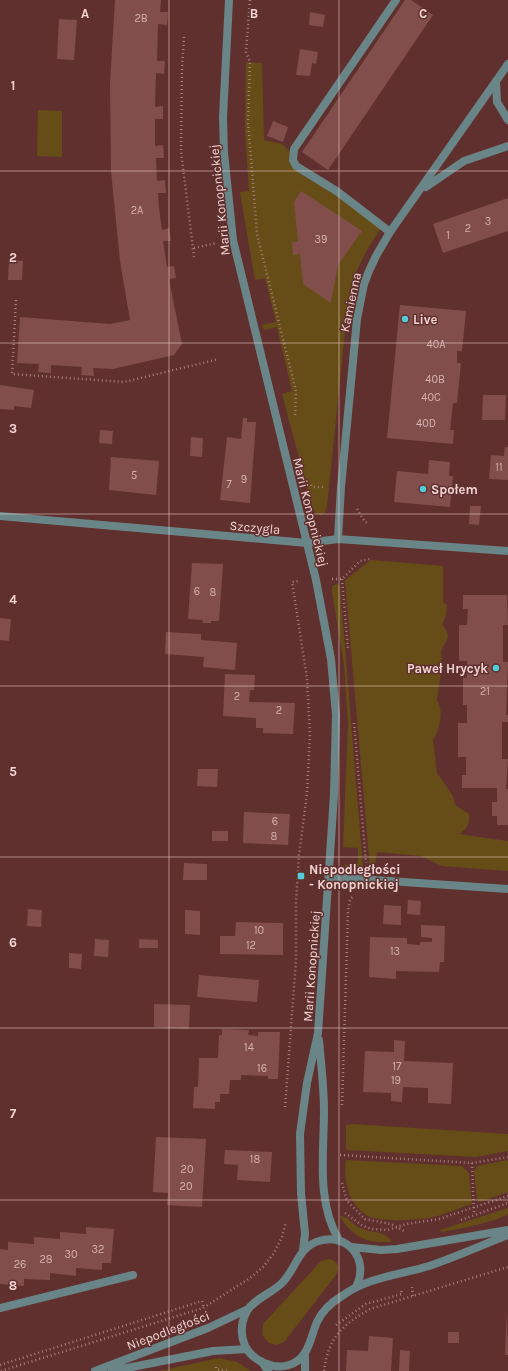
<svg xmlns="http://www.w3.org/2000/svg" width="508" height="1371" font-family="Karla,sans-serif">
	<rect width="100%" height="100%" fill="#60302f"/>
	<!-- green -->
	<path fill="#664d17" d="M246,62l16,1 2,77 18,4 11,10v6l89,66 -15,24 -10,20 -9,33 -21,203 -2,7 -4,2 -5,-1 -4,-8 -30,-112 10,-3 -15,-64 -13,3 -2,-5 14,-3 -11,-44 -10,2 -15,-88 9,-1 -4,-61z
		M38,110l24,1v46l-25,-1z
		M371,560l72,6v37l4,2 -1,10 -4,10 5,6 1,7 -7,13 1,14 -5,35c7,10 3,29 -4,40l4,33 16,23 2,9 14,9c1,11 -2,14 -10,20l49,7v30l-66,-5 -21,-10 -44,-4 -3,17 -4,-1 -25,-288z
		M338,584l2,2 23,282 -16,-1 -4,-2 15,-2v-15l-15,-1 5,-124 -4,-58 -12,-74v-5z
		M352,1124l156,10v17l-32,6 -130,-7v-25z
		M346,1160l116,6 7,7 3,31c-13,4 -26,10 -38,13 -15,3 -55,6 -68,-2 -18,-12 -23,-35 -20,-55z
		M508,1160v32l-28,10 -3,-2 -3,-29 3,-5z
		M508,1208v6c-18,10 -47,14 -67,18l-1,-2z
		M340,1216c9,1 11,7 18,11 12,7 26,2 34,15 -24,2 -40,-5 -52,-26z
		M329,1259c8,1 12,8 7,16l-52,67 -7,3 -8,-2 -7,-8 1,-11 58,-63z
		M219,1358l18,4 14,9h-92z"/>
	<!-- building -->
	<path fill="#814e4c" d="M115,0h46l-1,12h8l-1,13 -9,-1 -1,37h8l-1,13 -8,-1 -1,34 8,-1v13h-8v27l8,-1 1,13h-8l1,23 8,-1 1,13h-8l1,15 3,22 7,-2 2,13h-8l4,26 7,-1 2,12 -7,1 13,65 -8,11 -61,14 -20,-1 1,8 -13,-1 1,-8 -31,-2v8l-13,-1 1,-8 -22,-1 3,-46 90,7 20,-4 -10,-59 -9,-90 -1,-88z
		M405,0h6l22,15 -105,155 -26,-18z
		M310,12l15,3 -2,12 -14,-2z
		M59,19l18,1 -3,40 -17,-1z
		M300,49l18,3 -2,12 -4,-1 -2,13 -14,-1z
		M273,121l15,6 -5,15 -16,-6z
		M301,191l61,40 -24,34 -7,38 -28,-19 -3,-30 -7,1 -1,-13h6l-4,-40z
		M508,198v33l-65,22 -10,-29z
		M9,260l14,1 -1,19h-14z
		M400,305l66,6 -4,40h-5v12h4l-4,40h-4l-3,27h4l-1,14 -66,-6z
		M0,385l34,5 -3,18 -17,-2v4l-14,-1z
		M483,395h23l-1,25h-23z
		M243,418h4v4h9l-6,81 -30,-3 7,-63 14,2z
		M100,430l13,1 -1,13 -13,-1z
		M191,437l12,1 -1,19 -12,-1z
		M505,447h3v33l-19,-1 2,-24 13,1z
		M111,457l48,4 -3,34 -47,-5z
		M429,460l21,2 -1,14h4l-3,31 -56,-5 3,-31 31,3z
		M470,506h11l-2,19 -10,-1z
		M192,563l31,1 -4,57h-8v2h-9l1,-3 -15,-1z
		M463,595h44l1,30h-5v37h5l-2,53h2v7h-6v37h6l-2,30h2v36h-11v-9h-5v-14h5v-14h-35v-13h4v-18h-8v-34h9v-18h-4v-27h4v-17h-8v-36h8l1,-16h-5z
		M0,618l11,1 -2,22 -9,-1z
		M166,632l35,2v6l36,3 -2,27 -32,-3 1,-10 -39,-3z
		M225,674l30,1 -1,15h-4l-1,12 46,1 -2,31 -30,-1v-5h-7v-10l-33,-2z
		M198,769h20l-1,18 -20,-1z
		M244,812l46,2 -2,31 -45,-2z
		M212,831h16v10h-16z
		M184,863l23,1v16h-24z
		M408,900l13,1 -1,14 -13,-1z
		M384,905l17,1v19l-18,-1z
		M28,909l14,1 -1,17 -14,-1z
		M185,910l15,1v24l-15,-1z
		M236,922l47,1v32l-63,-1v-18h15z
		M421,925l24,1 -1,36h-4l-1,10 -43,-1v8l-27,-2 1,-40 37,1v6l13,1v-3h12v-4l-11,-1z
		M95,939l14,1 -1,17 -14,-1z
		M139,939l19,1v8h-19z
		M69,953l13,1 -1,15 -12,-1z
		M199,975l60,5 -2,22 -60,-5z
		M154,1004l36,1 -1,24 -35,-2z
		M222,1029l27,1 -1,5 10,1v-4h22l-2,47h-10v-3l-27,-1v5h-11l-1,14h-9v8h-5v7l-22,-1 1,-21h4l1,-29h19l1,-23h3z
		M394,1040l11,1 -1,20 49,2 -2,41 -23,-1v-15l-25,-1 -1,15 -11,-1v-8l-28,-1 2,-41 29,1z
		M156,1137l50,2 -4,68 -35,-2 1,-12 -15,-1z
		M225,1150l47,2 -2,30 -33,-2 1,-15 -14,-1z
		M86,1227l28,2 -3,34h-9v7l-26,-2v8l-26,-3v7l-26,-1v7l-24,-2v-35l8,1v-8l26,2v-7l26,2v-7l26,2z
		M507,1311l1,44h-3l1,-26z
		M448,1332h11v11h-11z
		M369,1336l24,2 -2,33h-45l1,-21 21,1z
		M400,1350l10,1 -1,20h-10z"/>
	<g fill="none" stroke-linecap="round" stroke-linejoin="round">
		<!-- path -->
		<path stroke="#a67e7c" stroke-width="2.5" stroke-dasharray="1 3" stroke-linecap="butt" d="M250,0l-4,52 4,10 -2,59 9,113 39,157 -1,25
			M184,37l-2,31 -1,83 13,106
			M194,248l23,-5
			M16,300l-4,74 112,8 95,-23
			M311,485l1,2h13
			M357,509l8,13 4,1
			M332,579h10l18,-18 10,-2
			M342,579l6,71
			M354,723l12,140
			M342,1105l6,-193 2,-13 4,-3
			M285,1107l11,-147v-58l3,-47 8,-62 3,-59 -3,-56 -15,-96 7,-1
			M340,1155l132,8 36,-6
			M472,1163l2,52
			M342,1183l5,18 18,18 26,5 13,7
			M345,1213l18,13 9,3 16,1 18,-6 33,-5 69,-23
			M461,1220l47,-17
			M412,1287l1,10
			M336,1325l30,-21 36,-10 -1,-5
			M0,1365l202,-64 2,8
			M216,1367v2l12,2
			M1,1371l202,-63 47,-30 13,-11 11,-14 8,-16 4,-15
			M324,1371c4,-33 18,-46 46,-62l138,-42"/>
		<!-- service -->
		<path stroke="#6a8587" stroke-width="8" d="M390,232l-52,-40 -42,-26 -3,-6 1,-11 102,-149
			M329,877l179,12
			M0,1308l133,-33"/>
		<!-- minor -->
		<path stroke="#6a8587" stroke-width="8" d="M229,0l-6,117 1,36 9,87 83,340 15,79 5,56 -2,80 -16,238 -11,50 -7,51 1,59 4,41 -2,16
			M496,81l1,21 11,18
			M426,187l38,-26 44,-15
			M0,516l307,27 31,-4 170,12
			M338,539l3,-52 16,-168 7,-35 5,-13 7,-15 14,-24 118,-168
			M319,1040c2,24 5,47 5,71 0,42 -8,91 15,129
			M262,1362l6,9
			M305,1371v-18"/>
		<!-- tertiary -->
		<path stroke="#6a8587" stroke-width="8" d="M352,1247l29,3 16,-1 111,-19
			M356,1287c14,-27 -8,-55 -37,-46 -21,6 -23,28 -37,42 -10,10 -28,16 -35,28 -6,11 -7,23 -2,35 8,15 28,24 44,19 20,-6 21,-27 28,-43 5,-11 15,-20 25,-26 26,-19 57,-21 87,-30 27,-9 53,-21 79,-31
			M95,1371l113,-43 40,-19
			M112,1371l101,-20 34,-2"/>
	</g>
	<!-- grid -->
	<path fill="none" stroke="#f3d4d2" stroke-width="1" stroke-opacity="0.55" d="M169,0v1371M339,0v1371M0,171h508M0,343h508M0,514h508M0,686h508M0,857h508M0,1028h508M0,1200h508"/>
	<!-- markers -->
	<g fill="#52ccd6" stroke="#60302f" stroke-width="1.5">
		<circle cx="405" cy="319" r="4"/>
		<circle cx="423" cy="489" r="4"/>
		<circle cx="496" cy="668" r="4"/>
		<rect x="297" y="872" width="8" height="8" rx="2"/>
	</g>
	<g text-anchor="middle" stroke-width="3" stroke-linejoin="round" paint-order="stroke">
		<!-- number labels -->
		<g font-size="11" fill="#d6b2b0">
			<text x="141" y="22">2B</text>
			<text x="137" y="214">2A</text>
			<text x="488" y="225">3</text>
			<text x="468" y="232">2</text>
			<text x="448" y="239">1</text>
			<text x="321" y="243">39</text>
			<text x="436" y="348">40A</text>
			<text x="435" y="383">40B</text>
			<text x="431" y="401">40C</text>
			<text x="426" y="427">40D</text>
			<text x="499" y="471">11</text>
			<text x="134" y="479">5</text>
			<text x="244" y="483">9</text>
			<text x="229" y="488">7</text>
			<text x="197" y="595">6</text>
			<text x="213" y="596">8</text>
			<text x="485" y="695">21</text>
			<text x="237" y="700">2</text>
			<text x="279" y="714">2</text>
			<text x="275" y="825">6</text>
			<text x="274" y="840">8</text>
			<text x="259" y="934">10</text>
			<text x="251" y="949">12</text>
			<text x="395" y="955">13</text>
			<text x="249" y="1051">14</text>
			<text x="397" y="1070">17</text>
			<text x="262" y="1072">16</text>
			<text x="396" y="1084">19</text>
			<text x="255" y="1163">18</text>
			<text x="187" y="1173">20</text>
			<text x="186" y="1190">20</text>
			<text x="98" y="1253">32</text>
			<text x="71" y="1258">30</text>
			<text x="46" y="1263">28</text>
			<text x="20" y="1268">26</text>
		</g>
		<!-- street labels -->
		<g font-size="13" fill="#f3d4d2" stroke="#60302f">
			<text transform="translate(219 200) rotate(-96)" y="5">Marii Konopnickiej</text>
			<text transform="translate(350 302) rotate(-78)" y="5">Kamienna</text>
			<text transform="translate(311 512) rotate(76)" y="5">Marii Konopnickiej</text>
			<text transform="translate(255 527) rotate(5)" y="5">Szczygla</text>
			<text transform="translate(311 966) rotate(-86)" y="5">Marii Konopnickiej</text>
			<text transform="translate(168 1330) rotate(-21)" y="5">Niepodległości</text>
		</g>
		<!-- poi labels -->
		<g font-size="13" font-weight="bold" fill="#f3d4d2" stroke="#60302f" text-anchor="start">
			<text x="413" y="324">Live</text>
			<text x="431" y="494">Społem</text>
			<text x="488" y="673" text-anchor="end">Paweł Hrycyk</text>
			<text x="309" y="874">Niepodległości<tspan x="309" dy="15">- Konopnickiej</tspan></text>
		</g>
	</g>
	<g font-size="13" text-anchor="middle" font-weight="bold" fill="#f3d4d2" stroke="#60302f" stroke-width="3" stroke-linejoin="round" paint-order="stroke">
		<text x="85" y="18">A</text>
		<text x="254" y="18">B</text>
		<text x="423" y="18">C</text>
		<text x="13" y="90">1</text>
		<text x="13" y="262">2</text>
		<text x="13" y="433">3</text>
		<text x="13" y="604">4</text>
		<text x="13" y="776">5</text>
		<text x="13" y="947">6</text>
		<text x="13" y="1118">7</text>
		<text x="13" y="1290">8</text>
	</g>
</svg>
